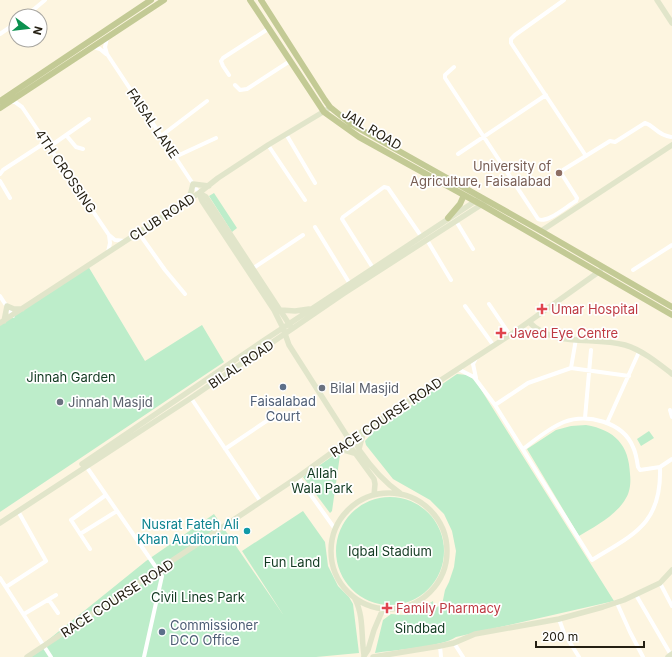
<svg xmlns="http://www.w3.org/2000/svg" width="672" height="657" font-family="Inter,sans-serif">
	<rect width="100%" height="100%" fill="#fdf5e0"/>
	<!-- green -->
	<path fill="#bdedca" d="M214,193l23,35 -5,4 -23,-36z
		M88,266l57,95 57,-36 22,37 -224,150v-187z
		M457,374l10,1 8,5 139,221 -158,36c-14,10 -63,13 -81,16l8,-33 8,-6 13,1 15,-5 14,-9 1,7 8,-3 3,-15 4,-8 5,-15 2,-16 -4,-20 -8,-17 -14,-14 -37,-21 -27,-34 -1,-4 9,-10z
		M586,425c29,5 43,20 44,49 1,8 0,18 -4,24 -9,17 -32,29 -47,38l-52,-87 29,-19 15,-4z
		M649,431l5,7 -13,8 -4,-7z
		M337,453l3,2 -8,56 -2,2 -27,-36z
		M336 551a54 54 0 1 1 108 0a54 54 0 1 1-108 0Z
		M303,511l22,31 3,24 10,20 11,11 4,7 6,49 -43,4h-289l119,-96 68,-47 70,102 -42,-65z"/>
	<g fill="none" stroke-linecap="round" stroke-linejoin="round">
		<!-- street -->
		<path stroke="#fff" stroke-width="4" d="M564,0l-49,35 -4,4v4l75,113
			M26,16l19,-16
			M0,34l16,-11
			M107,38l-2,9 2,7 92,139
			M93,47l7,2 6,5
			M454,67l-9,8v3l93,141c9,5 29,-13 38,-18l1,-3 -16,-25 2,-3 47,-29 5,1 30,-19c10,3 12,12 26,14
			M229,75l-6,-9 -2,-5 2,-3 45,-29
			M235,85l5,5 7,-1 43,-28
			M10,102h5l7,5 87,128 6,5 10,1
			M286,134l29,49
			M66,135l10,12 7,2
			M161,136l46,-35
			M268,145l37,55
			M49,147l40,-28
			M458,154l88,-59
			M175,157l41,-19
			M0,174l3,-4 43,-28
			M0,181l10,17
			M456,221l17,28
			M315,227l35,57
			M138,232l27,38 20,24
			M427,240l24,40
			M108,252l2,-9 -1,-8
			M373,268l-31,-49 1,-2 41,-30 4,1 33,48
			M252,269l51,-34
			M633,270l39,-25
			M0,296l13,20
			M489,304l21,31
			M465,306l29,40
			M476,358l-3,6 3,14
			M571,368l58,8
			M458,369l16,8 21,28 97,155c42,-26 70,-36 68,-93
			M191,398l70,104
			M495,405l33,-22 43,-15 5,-29
			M670,410l2,7
			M585,418l6,-68
			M607,423l32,-71
			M225,449l46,-31
			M523,449c12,-9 26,-21 41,-27 23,-9 59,0 69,25 3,6 4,13 5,20l2,3 20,-3 12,-8
			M86,466l76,110 -18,81
			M298,477l37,52
			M80,534l37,-23
			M90,549l-19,-29 35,-25
			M0,578l51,79
			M660,583l12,23
			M6,587l40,-26 -28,-50
			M636,595l35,60
			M49,600l9,13
			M617,603l13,29 13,25
			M24,614l32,-19
			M559,619l5,14 15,24
			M454,643l9,14
			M440,646l1,11"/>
		<!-- secondary -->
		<path stroke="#e1e5ca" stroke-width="5.5" d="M657,0l15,23
			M199,193l3,8 72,109 9,18 6,17 58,91v6l27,37 1,5 -1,11
			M199,193l7,4 85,130
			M188,200l3,-8 2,-8 16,2
			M541,231l131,-86
			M281,310l14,1 14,-2
			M4,321l3,-15 7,3h8
			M529,322c25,26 64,14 96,23 17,5 33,18 47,29
			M0,323l199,-130 19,-15 50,-33 60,-36
			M349,437c6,2 8,9 11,14 11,16 24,31 40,42
			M337,448l17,5
			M359,449l5,-19
			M82,464l184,-125 211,-139
			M331 551a58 58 0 1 1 116 0a58 58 0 1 1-116 0Z
			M0,523l191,-125 152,-104 141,-91
			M355,599c9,17 6,38 9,56
			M364,656l4,-6 6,-20 9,-21
			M27,657l271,-180 54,-39 161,-105 87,-62
			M373,657l67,-11 14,-3 21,-9 84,-15 44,-12 21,-7 36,-17 12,-13
			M668,657l4,-3"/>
		<!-- primary -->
		<path stroke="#c3ca95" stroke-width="6" d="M250,0l74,112 35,25 123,68 190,110
			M261,0l64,100 5,7 21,17 190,107 131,76
			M0,101l151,-101
			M0,108l164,-108
			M448,218l12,-14 4,-9"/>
	</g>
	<!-- markers -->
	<circle fill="#8d6e63" stroke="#fff" stroke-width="1.5" cx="559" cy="173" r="4"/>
	<g fill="#e0444e" stroke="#fff" stroke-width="1.5">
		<path d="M540 303h4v4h4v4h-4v4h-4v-4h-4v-4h4z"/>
		<path d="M499 327h4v4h4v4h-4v4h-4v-4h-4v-4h4z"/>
		<path d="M385 602h4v4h4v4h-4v4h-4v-4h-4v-4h4z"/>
	</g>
	<g fill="#5c6f8a" stroke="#fff" stroke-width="1.5">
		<circle cx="283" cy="387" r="4"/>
		<circle cx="162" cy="632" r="4"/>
	</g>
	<g fill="#6b7280" stroke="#fff" stroke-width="1.5">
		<circle cx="322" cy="388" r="4"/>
		<circle cx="60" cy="402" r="4"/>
	</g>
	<circle fill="#0f9aa8" stroke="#fff" stroke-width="1.5" cx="247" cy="531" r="4"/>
	<g text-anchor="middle" stroke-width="3.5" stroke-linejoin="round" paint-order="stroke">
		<!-- street labels -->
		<g font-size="13" fill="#252013" stroke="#fff">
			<text transform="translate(153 123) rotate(56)" y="5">FAISAL LANE</text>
			<text transform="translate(372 129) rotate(31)" y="5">JAIL ROAD</text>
			<text transform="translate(66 171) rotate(56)" y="5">4TH CROSSING</text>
			<text transform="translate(162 217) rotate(-33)" y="5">CLUB ROAD</text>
			<text transform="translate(241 364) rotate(-34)" y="5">BILAL ROAD</text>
			<text transform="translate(386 417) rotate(-34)" y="5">RACE COURSE ROAD</text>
			<text transform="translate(117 598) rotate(-33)" y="5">RACE COURSE ROAD</text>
		</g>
		<!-- education labels -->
		<g font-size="13" fill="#785e54" stroke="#fff" text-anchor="end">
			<text x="551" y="171">University of<tspan x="551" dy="15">Agriculture, Faisalabad</tspan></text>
		</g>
		<!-- health labels -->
		<g font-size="13" fill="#be3a42" stroke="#fff" text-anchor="start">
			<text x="551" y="314">Umar Hospital</text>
			<text x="510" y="338">Javed Eye Centre</text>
			<text x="396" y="613">Family Pharmacy</text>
		</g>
		<!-- park labels -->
		<g font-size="13" fill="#123a21" stroke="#fff">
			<text x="71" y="382">Jinnah Garden</text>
			<text x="322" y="478">Allah<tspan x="322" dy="15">Wala Park</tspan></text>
			<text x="390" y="556">Iqbal Stadium</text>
			<text x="292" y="567">Fun Land</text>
			<text x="198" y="602">Civil Lines Park</text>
			<text x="420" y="633">Sindbad</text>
		</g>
		<!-- worship labels -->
		<g font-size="13" fill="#5b616d" stroke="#fff" text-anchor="start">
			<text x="330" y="393">Bilal Masjid</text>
			<text x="68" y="407">Jinnah Masjid</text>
		</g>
		<!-- service labels -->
		<g font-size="13" fill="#4e5e75" stroke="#fff">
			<text x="283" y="406">Faisalabad<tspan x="283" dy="15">Court</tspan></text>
			<text x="170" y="630" text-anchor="start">Commissioner<tspan x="170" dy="15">DCO Office</tspan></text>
		</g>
		<!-- culture labels -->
		<g font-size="13" fill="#0d838f" stroke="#fff" text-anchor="end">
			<text x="239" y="529">Nusrat Fateh Ali<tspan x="239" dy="15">Khan Auditorium</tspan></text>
		</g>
	</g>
	<!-- north arrow -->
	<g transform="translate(28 28) rotate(105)"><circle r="19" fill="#ffffff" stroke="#a8a6a1"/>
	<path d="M0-3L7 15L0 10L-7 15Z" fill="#0b914f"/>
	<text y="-6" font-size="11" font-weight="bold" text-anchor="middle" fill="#252013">N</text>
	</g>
	<!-- scale -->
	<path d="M536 641v6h108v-6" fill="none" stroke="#252013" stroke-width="2"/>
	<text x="542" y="641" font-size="12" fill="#252013" stroke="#ffffff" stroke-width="3" paint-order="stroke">200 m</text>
</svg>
